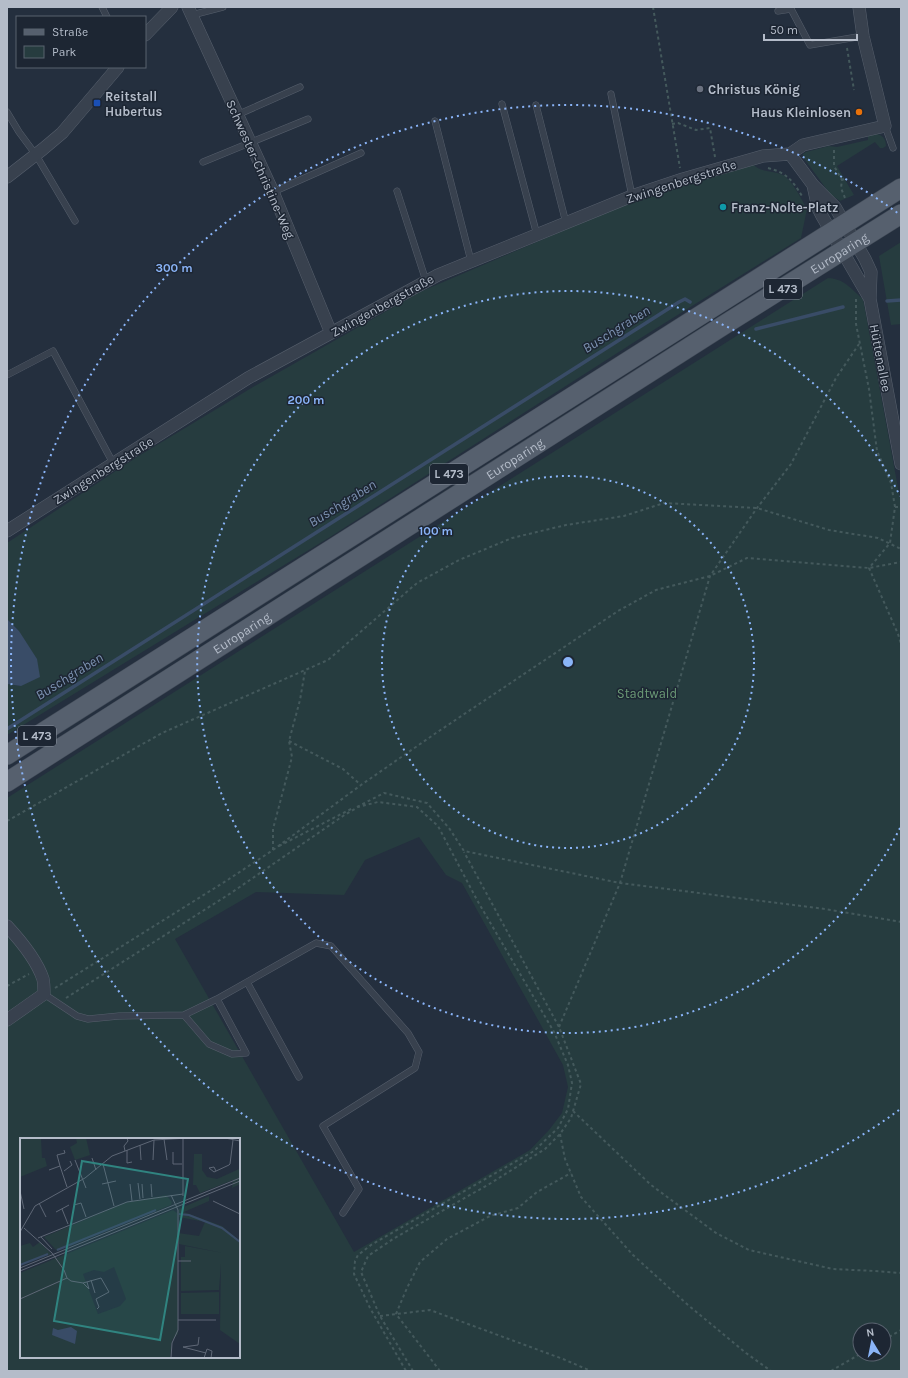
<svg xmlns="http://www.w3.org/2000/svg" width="908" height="1378" font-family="Karla,sans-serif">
	<rect width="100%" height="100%" fill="#242f3e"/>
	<!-- green -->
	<path fill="#263c3f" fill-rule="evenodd" d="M876,134c7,1 10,5 10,12l-3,2h-3l-5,-6 -38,24 17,29 -14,6 -10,-7 -27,-37v-3l3,-2 23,-6 8,1 31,-7v-4z
		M753,164c8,9 19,6 30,11 9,5 19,25 24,34l-6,29 -165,103 -306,196 -323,198v-51l14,2 -2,-55 -12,-12v-76l130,-86 116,-70 167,-95 196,-84 75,-27z
		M901,242v82l-10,1 -12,-69z
		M828,278c17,1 23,11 35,21l38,205v867h-894v-573zM419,837l27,38 16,8 101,182 5,22 -6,26 -13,17 -19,20 -176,102 -179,-313 81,-47 88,3 21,-35zM21,1139h218v218h-218zM860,1330h24v24h-24z"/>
	<!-- water -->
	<path fill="#394c67" d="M7,619l12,12 18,28 3,18 -19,9 -14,-2z"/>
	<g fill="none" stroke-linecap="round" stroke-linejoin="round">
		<!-- stream -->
		<path stroke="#394c67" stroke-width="3.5" d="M887,301l14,-1
			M756,329l87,-22
			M7,729l672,-427 6,-3 5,3"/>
		<!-- lane casing -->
		<g stroke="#565f6c" stroke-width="7">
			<path id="lane" d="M102,7l5,10
				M778,11l13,-2 19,36 53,-9
				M192,15l31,-8
				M611,94l21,102
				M502,104l35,131
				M536,105l30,118
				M7,112l12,20 17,23 39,66
				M237,115l63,-28
				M435,121l36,140
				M885,126l8,22
				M203,162l105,-43
				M397,191l29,90
				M273,192l88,-39
				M7,375l46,-24 60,112
				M247,982l52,95
				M44,994l33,22 11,3 31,-3 65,-1 33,-16 99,-56 15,3 77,87 11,19 -4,16 -92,58 36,63 -16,24
				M184,1015l25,29 23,10 14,-1 -29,-54"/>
		</g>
		<!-- street casing -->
		<g stroke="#565f6c" stroke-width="13">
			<path id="street" d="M188,7l85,185 58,141
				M145,35l27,-28
				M790,154l23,31 22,22 30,52 6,13 -1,27 31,165
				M7,177l36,-28 19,-16 56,-66
				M813,185l5,23 4,8 48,83
				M7,531l241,-153 190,-103 194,-79 51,-17 80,-23 27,-2 13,-9 82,-19 -22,-90 -4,-29
				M7,926c13,14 30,35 36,53 1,4 1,10 1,15l-37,26"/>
		</g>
		<!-- primary casing -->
		<g stroke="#414a57" stroke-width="20">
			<g id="primary">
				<path d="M7,755l894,-567"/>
				<path id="s1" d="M7,782l717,-457 177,-111"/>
			</g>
		</g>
		<!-- path -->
		<path stroke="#44595c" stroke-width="2" stroke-dasharray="3 3" stroke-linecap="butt" d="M653,7l27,161
			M847,48l7,42
			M672,124l6,-1 18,7 14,-2 5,29
			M834,150v16l8,14
			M768,168c19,5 24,12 34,28
			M844,179l-2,1 -1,8 4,10
			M856,299v25l13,65 8,62 14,32 4,24 -5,36 -21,25 29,66 3,10
			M895,507h6
			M289,741l54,28 18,16
			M357,807l27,-14 43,10 22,25 15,23 156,32 205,26 76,13
			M7,821l155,-88 166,-73 89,-77 42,-23 53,-22 54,-13 58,-9 40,-13 93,5 72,22 49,8 23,11
			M279,846l74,-38
			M273,850v-21l19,-72 -3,-16 11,-41 5,-29
			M7,986l22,-12
			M55,988l171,-107 47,-31 88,-65 75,-52 182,-122 38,-21 54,-14 37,-18 122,10 32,-6
			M66,998l165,-105 112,-77 15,-9 20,-5 39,5 21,19 39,74 77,132 14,33 4,18 -4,26 -10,19 -24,23 -163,94 -13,10 -3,6 -1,13 16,34 36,63
			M559,1027l61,-144 90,-307 47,-68 34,-44 45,-86 23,-34
			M573,1111l78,74 65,48 33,17 84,19 42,2 26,2
			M560,1134l5,25 16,38 52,58 55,50 58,48 25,18
			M380,1316l50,-6 133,49 28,12
			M884,1340l17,-10
			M413,1371l-33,-55 -19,-44 7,-16 25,-17 98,-56 54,-34 15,-15 11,-16 10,-34 -22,-57 -95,-175
			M440,1371l-44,-57 11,-26 13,-26 27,-23 43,-23 28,-8 19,-16 34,-19
			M831,1371l29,-17"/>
		<!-- lane -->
		<use href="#lane" stroke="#38414e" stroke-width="6"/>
		<!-- street -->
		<use href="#street" stroke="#38414e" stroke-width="12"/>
		<!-- primary -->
		<use href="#primary" stroke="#56606e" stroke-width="19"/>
	</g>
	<!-- distance rings -->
	<g fill="none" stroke="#8ab4f8" stroke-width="2" stroke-dasharray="2 4">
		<circle cx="568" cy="662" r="186"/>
		<path d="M900 828A371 371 0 1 1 900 496"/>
		<path d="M899 1110A557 557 0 1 1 899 214"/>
	</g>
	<!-- markers -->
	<circle fill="#6b7280" stroke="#1d2633" stroke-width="1.5" cx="700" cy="89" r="4"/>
	<rect fill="#1a4fb4" stroke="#1d2633" stroke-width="1.5" x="93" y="99" width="8" height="8" rx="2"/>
	<circle fill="#e8710a" stroke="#1d2633" stroke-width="1.5" cx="859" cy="112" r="4"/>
	<circle fill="#0f9aa8" stroke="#1d2633" stroke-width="1.5" cx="723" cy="207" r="4"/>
	<g text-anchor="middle" stroke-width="3" stroke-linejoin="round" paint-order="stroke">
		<!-- shield labels -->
		<g fill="#1d2633" stroke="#878f9c" stroke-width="1">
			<rect x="764" y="279" width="38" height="20" rx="3"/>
			<rect x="430" y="464" width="38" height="20" rx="3"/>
			<rect x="18" y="726" width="38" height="20" rx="3"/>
		</g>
		<g font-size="12" font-weight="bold" fill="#b4bcc9">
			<text x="783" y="293">L 473</text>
			<text x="449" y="478">L 473</text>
			<text x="37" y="740">L 473</text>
		</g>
		<!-- poi labels -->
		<g font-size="13" font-weight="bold" fill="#b4bcc9" stroke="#1d2633" text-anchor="start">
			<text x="708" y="94">Christus König</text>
			<text x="105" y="101">Reitstall<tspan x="105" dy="15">Hubertus</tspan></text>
			<text x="851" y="117" text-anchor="end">Haus Kleinlosen</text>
			<text x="731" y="212">Franz-Nolte-Platz</text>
		</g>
		<!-- street labels -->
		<g font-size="13" fill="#b4bcc9" stroke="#1d2633">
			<text transform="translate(261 169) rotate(66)" y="5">Schwester-Christine-Weg</text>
			<text transform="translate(681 181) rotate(-18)" y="5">Zwingenbergstraße</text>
			<text dy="5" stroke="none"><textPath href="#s1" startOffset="986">Europaring</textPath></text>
			<text transform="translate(382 305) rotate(-29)" y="5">Zwingenbergstraße</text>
			<text transform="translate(881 358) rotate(79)" y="5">Hüttenallee</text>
			<text dy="5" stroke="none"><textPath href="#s1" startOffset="602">Europaring</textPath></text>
			<text transform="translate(103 470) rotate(-32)" y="5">Zwingenbergstraße</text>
			<text dy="5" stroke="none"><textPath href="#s1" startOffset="278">Europaring</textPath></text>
		</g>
		<!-- park labels -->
		<g font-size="13" fill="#6b9a76" stroke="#1d2633">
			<text x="647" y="698">Stadtwald</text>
		</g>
		<!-- water labels -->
		<g font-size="14" font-style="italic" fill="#7c92b1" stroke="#1d2633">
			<text transform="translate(616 329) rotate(-32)" y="5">Buschgraben</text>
			<text transform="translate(342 503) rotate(-32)" y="5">Buschgraben</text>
			<text transform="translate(69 676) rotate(-32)" y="5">Buschgraben</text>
		</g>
	</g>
	<!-- overview -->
	<g transform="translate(20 1138)">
		<rect width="220" height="220" fill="#242f3e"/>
		<path d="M0,0h21l1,20h3l2,8 -27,11zM56,0h10l4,17 -15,5 -5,-13 7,-4zM174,16h8v16l5,7 10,2 22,-10 1,-6v21l-8,4 1,-8 -33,13 -4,-8h-3zM146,57l6,7 -1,3 -114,46 -13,-14 81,-34zM189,58v5l-25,11 38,14 18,15v103l-20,-14 1,-66 -2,26 -38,1v-34h4v-11l38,7 -44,-9 -1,-11 21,3 6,-14 -26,-5v-8zM153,72l4,3 1,121 -6,6 -2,18h-150v-85zM94,129l12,32 -6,7 -22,8 -15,-40 11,-4 10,2zM20,104l11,12 -31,12v-20l10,-3 3,4zM199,154v22h-38v-21z" fill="#263c3f" fill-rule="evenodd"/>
		<path d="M51,189l6,4 -2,13 -23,-9 1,-7 5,2z" fill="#394c67"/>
		<path fill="none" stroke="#394c67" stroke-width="2" d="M159,76l10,1 33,13 18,14M37,112l99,-40M0,127l28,-11"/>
		<path fill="none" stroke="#5e6776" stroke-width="1" d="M163,0v58M205,0l15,3M144,1l3,21M120,7l1,15M107,12v13l5,-1M105,13l-1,-5 4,-5 -1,-3M153,14v12h9M72,20l4,12M55,22l11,28M133,22l1,-20M83,26l11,42M40,28l-3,-11 8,-2 -1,-3M29,32l11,-4 7,21M44,33l8,-6 -2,-4M196,33l-2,-4 -5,1 5,4 15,-7 1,-1 3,-24M118,45l2,16M82,46l14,-3M110,46l2,17M122,46l1,14M131,46l1,13M0,53l4,18M193,63l27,13M19,65l7,14M54,67l7,-2 5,14M42,71l6,15M36,74l13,-7M4,90l28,25 12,17 3,8M0,94l15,-26 50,-28 27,-22 42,-16 34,-2M21,99l11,12M18,100l89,-36 56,-8M158,123h13M0,130l220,-90M0,133l220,-90M47,140l4,3 12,2 18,-5 8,14 -13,7 3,8 -2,2M71,142l4,13M63,145l6,6 -2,-7M0,161l47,-21M158,182h38M179,199l-1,8 -15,2 23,6M151,220l1,-15 6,-13v-120l-7,-15M184,220l3,-9 5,2 -1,7"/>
		<path fill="#308480" fill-opacity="0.15" stroke="#308480" stroke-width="2" d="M62,23l106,18 -28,161 -106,-19z"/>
		<rect width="220" height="220" fill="none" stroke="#b4bcc9" stroke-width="2"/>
	</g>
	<circle cx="568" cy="662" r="6" fill="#8ab4f8" stroke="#1d2633" stroke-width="2"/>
	<g font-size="12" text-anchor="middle" font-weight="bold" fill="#8ab4f8" stroke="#1d2633" stroke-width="3" stroke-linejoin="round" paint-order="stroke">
		<text x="174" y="272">300 m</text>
		<text x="306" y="404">200 m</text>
		<text x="436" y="535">100 m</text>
	</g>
	<!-- border -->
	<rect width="908" height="1378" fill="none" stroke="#b4bcc9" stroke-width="16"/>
	<!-- legend -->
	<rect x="16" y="16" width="130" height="52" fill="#1d2633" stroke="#59626f"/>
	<rect x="24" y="29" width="20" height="6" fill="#56606e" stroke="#59626f"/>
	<text x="52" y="36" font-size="12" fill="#b4bcc9">Straße</text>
	<rect x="24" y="46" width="20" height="12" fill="#263c3f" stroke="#59626f"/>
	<text x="52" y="56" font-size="12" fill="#b4bcc9">Park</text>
	<!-- north arrow -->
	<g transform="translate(872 1342) rotate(350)"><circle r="19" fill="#1d2633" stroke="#59626f"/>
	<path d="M0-3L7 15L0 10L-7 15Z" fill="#8ab4f8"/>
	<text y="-6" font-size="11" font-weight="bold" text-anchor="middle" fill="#b4bcc9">N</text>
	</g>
	<!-- scale -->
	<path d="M764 34v6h93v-6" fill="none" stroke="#b4bcc9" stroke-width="2"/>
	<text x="770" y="34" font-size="12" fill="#b4bcc9" stroke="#1d2633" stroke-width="3" paint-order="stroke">50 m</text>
</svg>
